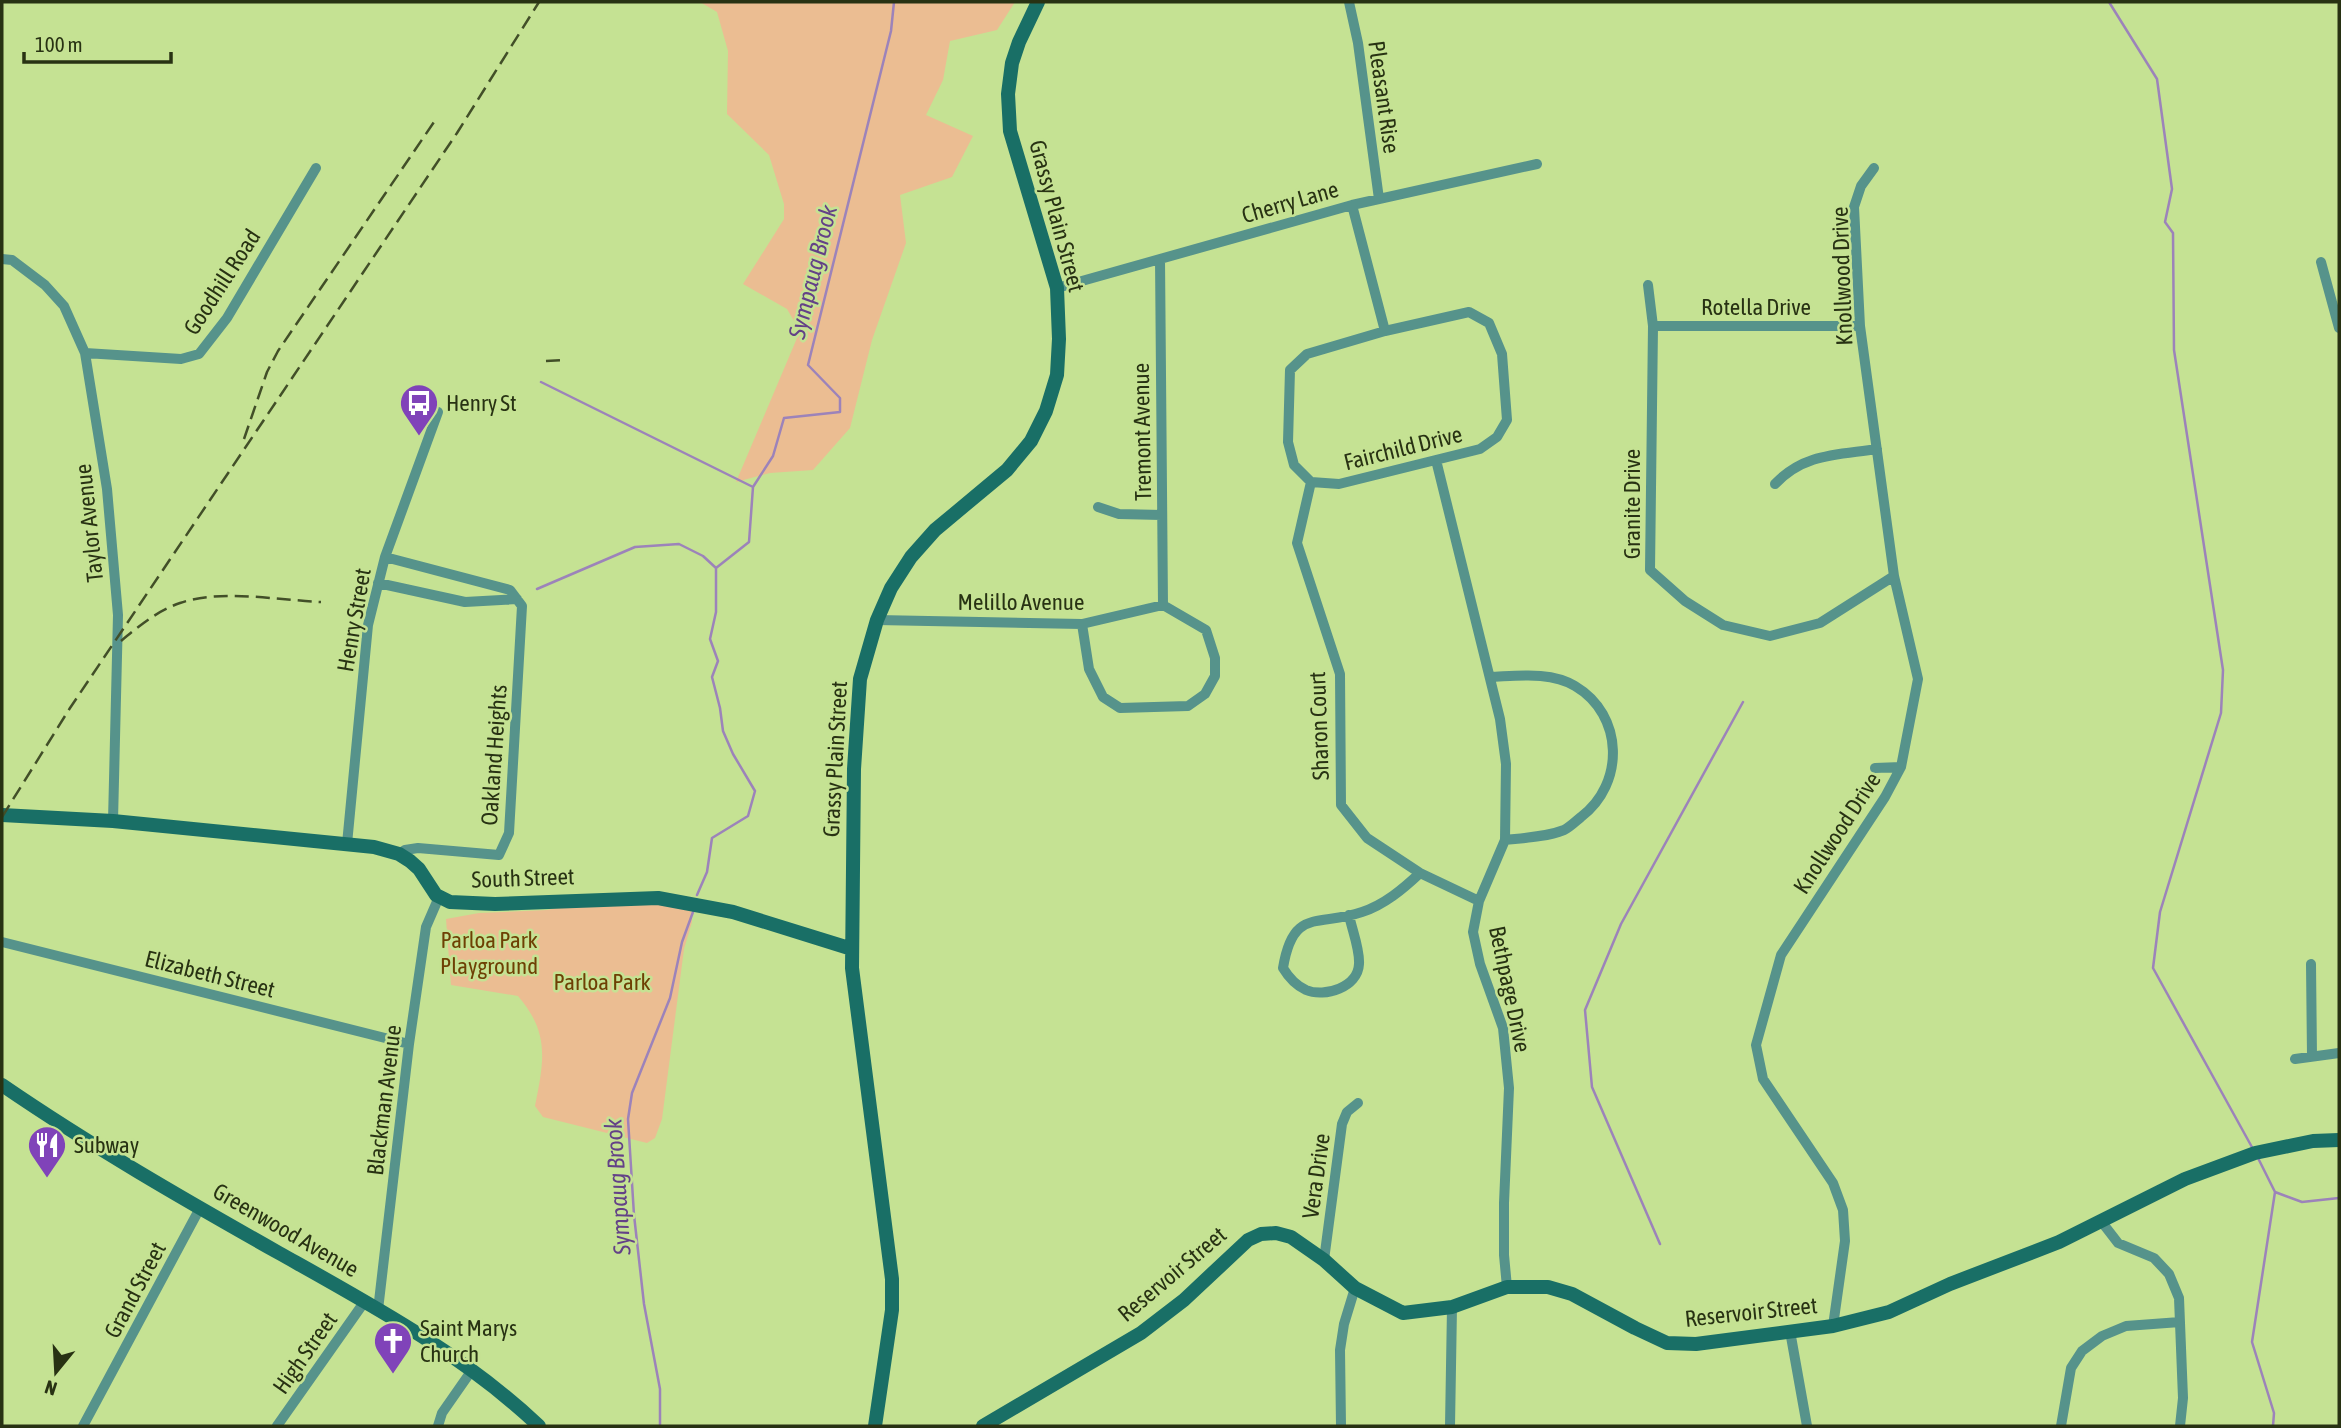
<svg xmlns="http://www.w3.org/2000/svg" width="2341" height="1428" font-family="'Asap Condensed',sans-serif">
	<rect width="100%" height="100%" fill="#c5e293"/>
	<!-- green -->
	<path fill="#ebbd92" d="M700,2h315l-18,28 -47,11 -7,39 -17,35 47,21 -21,41 -52,18 6,48 -34,97 -22,88 -37,42 -43,3 -34,9 64,-151 -13,-22 -44,-25 41,-65v-15l-15,-49 -42,-41 1,-63 -11,-39z
		M623,902l65,5 4,5v10l-8,27 -22,170 -7,19 -8,5 -104,-26 -8,-11c9,-45 15,-73 -17,-110l-67,-11 -5,-66 33,-6 68,-3 27,-6z"/>
	<g fill="none" stroke-linecap="round" stroke-linejoin="round">
		<!-- stream -->
		<path stroke="#9c83ba" stroke-width="2.5" d="M2109,2l48,77 15,110 -7,33 8,11 1,117 49,320 -2,43 -61,199 -7,56 100,181
			M541,382l212,105
			M537,589l98,-42 44,-3 24,12 13,12
			M697,895l10,-23 5,-34 36,-22 7,-25 -22,-37 -10,-23 -3,-23 -8,-31 6,-16 -8,-22 6,-27v-44l33,-26 4,-55 20,-31 11,-38 56,-6v-14l-32,-33 83,-334 3,-29
			M2258,1158l17,34 -23,150 22,71 -1,13
			M2275,1192l27,10 37,-4
			M1660,1244l-68,-157 -7,-77 36,-86 122,-222
			M660,1426v-37l-16,-85 -10,-89 -6,-96 4,-26 38,-95 12,-56 11,-30"/>
		<!-- street -->
		<path stroke="#56938b" stroke-width="10" d="M1349,2l9,41 21,156
			M1352,205l33,126
			M2,259l10,1 33,25 19,21 21,47 22,136 11,126 -5,206
			M1160,259l3,346
			M2321,262l18,66
			M1648,285l5,41 -3,244 35,31 38,24 47,11 50,-13 74,-47
			M1057,288l295,-83 185,-41
			M1469,312l20,11 13,31 5,66 -10,17 -17,12 -141,35 -28,-2 -17,-17 -6,-23 2,-72 17,-16 78,-23z
			M1653,326h207
			M85,353l96,6 18,-5 28,-36 89,-150
			M1436,460l64,259 6,45 -1,76 -26,61 -6,31 7,32 23,64 6,60 -5,115v52l3,32
			M1311,482l-14,61 43,131 1,131 26,33 53,35 59,28
			M1775,484c29,-31 63,-29 102,-35
			M1098,507l21,7 43,1
			M385,557l125,33 12,16 -13,227 -10,22 -81,-7 -13,2 -6,4
			M378,583l87,19 52,-3
			M877,620l205,4 81,-19
			M1082,624l7,45 14,28 17,11 68,-2 17,-12 10,-18v-18l-9,-28 -43,-25
			M1490,677c27,-1 61,-6 85,9 49,29 50,98 6,131 -5,4 -11,10 -17,13 -18,7 -40,8 -59,10
			M1875,768l26,-1
			M347,844l21,-219 17,-68 53,-145
			M1349,915c3,15 11,34 10,49 -1,23 -34,34 -53,26 -11,-5 -17,-12 -23,-22 10,-61 35,-41 79,-56 22,-7 41,-23 58,-39
			M2,942l407,102
			M2311,964l1,92
			M2295,1059l44,-6
			M2101,1221l17,22 36,15 15,16 10,24 4,100 -3,28
			M1324,1260l18,-136 5,-12 11,-9
			M378,1310l31,-266 17,-117 13,-30
			M1833,1326l12,-85 -2,-31 -10,-27 -70,-104 -7,-34 25,-90 104,-158 16,-30 17,-88 -24,-103 -34,-250 -6,-119 7,-21 13,-18
			M1790,1331l17,95
			M83,1426l117,-218
			M277,1426l88,-125
			M438,1426l4,-13 30,-43
			M1341,1426l-1,-76 4,-26 11,-36
			M1450,1426l2,-119
			M2061,1426l10,-58 11,-17 20,-15 24,-10 54,-4"/>
		<!-- secondary -->
		<path stroke="#196f66" stroke-width="14" d="M2,815l111,6 261,26 25,7 11,7 9,8 17,26 14,7 45,2 163,-6 75,14 119,37
			M2,1085c89,61 183,115 277,168 91,51 184,101 260,173
			M875,1426l17,-116v-31l-40,-311 2,-199 6,-90 17,-59 14,-32 20,-31 24,-27 72,-60 24,-29 15,-30 11,-36 2,-36 -2,-51 -47,-157 -2,-37 4,-31 7,-21 19,-40
			M983,1426l158,-93 43,-33 64,-60 13,-6 15,-1 15,4 33,23 31,28 48,25 49,-6 55,-20h41l24,7 63,34 32,15 29,1 137,-18 56,-14 61,-28 109,-42 126,-63 70,-26 58,-12 26,-1"/>
		<!-- rail -->
		<path stroke="#424f28" stroke-width="2.5" stroke-dasharray="14 7" stroke-linecap="butt" d="M546,361l17,-1
			M244,439l23,-67 11,-21 156,-229
			M121,641c18,-15 36,-30 59,-38 40,-14 98,-3 141,-1
			M2,817l68,-109 387,-575 82,-131"/>
	</g>
	<!-- icons -->
	<defs>
		<g id="bus-pin" transform="scale(2.0125)"><path d="M0 17L-7.5 6A9.5 9.5 0 1 1 7.5 6Z" fill="#8043b9" stroke="#c5e293"/><path d="M-5-6H5V4H4V6H2V4H-2V6H-4V4H-5ZM-3.5-4V0h7V-4ZM-3.5 1.2v1.5H-2V1.2ZM2 1.2v1.5H3.5V1.2Z" fill="#fff"/></g>
		<g id="restaurant-pin" transform="scale(2.0125)"><path d="M0 17L-7.5 6A9.5 9.5 0 1 1 7.5 6Z" fill="#8043b9" stroke="#c5e293"/><path d="M-5-6h1v4h1v-4h1v4h1v-4h1v5L-1.5 .5V6h-2V.5L-5-1ZM5-6V6H3V1.5H1.5Q1.5-4 5-6Z" fill="#fff"/></g>
		<g id="church-pin" transform="scale(2.0125)"><path d="M0 17L-7.5 6A9.5 9.5 0 1 1 7.5 6Z" fill="#8043b9" stroke="#c5e293"/><path d="M-1.2-6h2.4v3.5h3.3v2.4h-3.3V6h-2.4V-.1h-3.3v-2.4h3.3Z" fill="#fff"/></g>
	</defs>
	<g fill-rule="evenodd">
		<use href="#bus-pin" x="419" y="403"/>
		<use href="#restaurant-pin" x="47" y="1145"/>
		<use href="#church-pin" x="393" y="1341"/>
	</g>
	<g text-anchor="middle" stroke-width="5" stroke-linejoin="round" paint-order="stroke">
		<!-- street labels -->
		<g font-size="23" fill="#283213" stroke="#c5e293">
			<text transform="translate(1384 97) rotate(82)" y="8">Pleasant Rise</text>
			<text transform="translate(1290 202) rotate(-16)" y="8">Cherry Lane</text>
			<text transform="translate(1057 216) rotate(75)" y="8">Grassy Plain Street</text>
			<text transform="translate(1842 276) rotate(-92)" y="8">Knollwood Drive</text>
			<text transform="translate(222 282) rotate(-57)" y="8">Goodhill Road</text>
			<text x="1756" y="315">Rotella Drive</text>
			<text transform="translate(1142 432) rotate(-91)" y="8">Tremont Avenue</text>
			<text transform="translate(1403 448) rotate(-14)" y="8">Fairchild Drive</text>
			<text transform="translate(1632 504) rotate(-90)" y="8">Granite Drive</text>
			<text transform="translate(89 523) rotate(-96)" y="8">Taylor Avenue</text>
			<text x="1021" y="610">Melillo Avenue</text>
			<text transform="translate(354 620) rotate(-80)" y="8">Henry Street</text>
			<text transform="translate(1319 726) rotate(-92)" y="8">Sharon Court</text>
			<text transform="translate(494 755) rotate(-86)" y="8">Oakland Heights</text>
			<text transform="translate(835 759) rotate(-87)" y="8">Grassy Plain Street</text>
			<text transform="translate(1837 833) rotate(-57)" y="8">Knollwood Drive</text>
			<text transform="translate(523 878) rotate(-2)" y="8">South Street</text>
			<text transform="translate(210 974) rotate(14)" y="8">Elizabeth Street</text>
			<text transform="translate(1510 989) rotate(78)" y="8">Bethpage Drive</text>
			<text transform="translate(384 1100) rotate(-83)" y="8">Blackman Avenue</text>
			<text transform="translate(1316 1176) rotate(-82)" y="8">Vera Drive</text>
			<text transform="translate(286 1230) rotate(30)" y="8">Greenwood Avenue</text>
			<text transform="translate(1172 1274) rotate(-40)" y="8">Reservoir Street</text>
			<text transform="translate(135 1290) rotate(-62)" y="8">Grand Street</text>
			<text transform="translate(1751 1312) rotate(-6)" y="8">Reservoir Street</text>
			<text transform="translate(305 1353) rotate(-55)" y="8">High Street</text>
		</g>
		<!-- poi labels -->
		<g font-size="23" fill="#283213" stroke="#c5e293" text-anchor="start">
			<text x="446" y="411">Henry St</text>
			<text x="74" y="1153">Subway</text>
			<text x="420" y="1336">Saint Marys<tspan x="420" dy="26">Church</tspan></text>
		</g>
		<!-- park labels -->
		<g font-size="23" fill="#6e4004" stroke="#c5e293">
			<text x="489" y="948">Parloa Park<tspan x="489" dy="26">Playground</tspan></text>
			<text x="602" y="990">Parloa Park</text>
		</g>
		<!-- water labels -->
		<g font-size="24" font-style="italic" fill="#634187" stroke="#c5e293">
			<text transform="translate(813 272) rotate(-76)" y="8">Sympaug Brook</text>
			<text transform="translate(618 1187) rotate(-94)" y="8">Sympaug Brook</text>
		</g>
	</g>
	<!-- border -->
	<rect width="2341" height="1428" fill="none" stroke="#283213" stroke-width="7"/>
	<!-- north arrow -->
	<g transform="translate(56 1372) rotate(198)" stroke="#c5e293" stroke-width="5" paint-order="stroke">
	<path d="M0-5L12 26L0 18L-12 26Z" fill="#283213"/>
	<text y="-10" font-size="19" font-weight="bold" text-anchor="middle" fill="#283213">N</text>
	</g>
	<!-- scale -->
	<path d="M24 52v10h147v-10" fill="none" stroke="#283213" stroke-width="3.5"/>
	<text x="35" y="52" font-size="21" fill="#283213" stroke="#c5e293" stroke-width="5" paint-order="stroke">100 m</text>
</svg>
